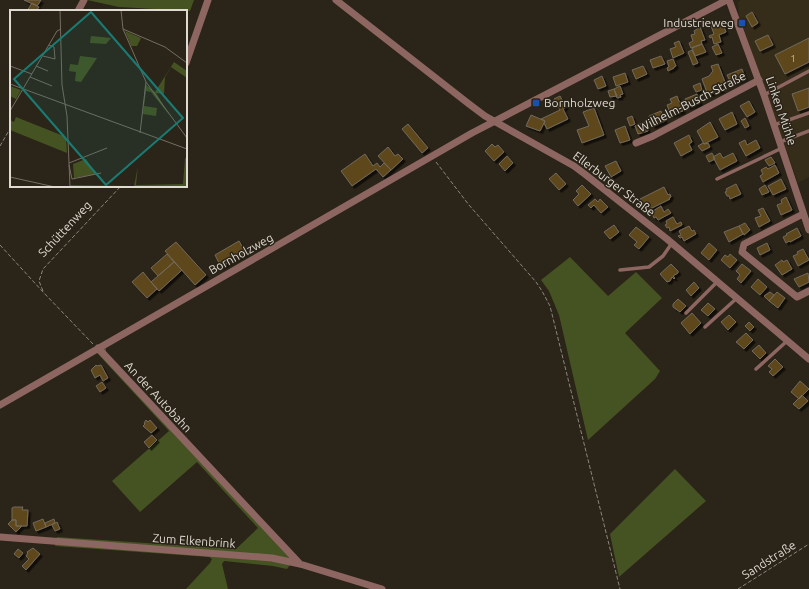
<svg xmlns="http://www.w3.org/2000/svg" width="809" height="589" font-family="Ubuntu,sans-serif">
	<defs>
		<filter id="shadow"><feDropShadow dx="2.5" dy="2.5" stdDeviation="0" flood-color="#0009"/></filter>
	</defs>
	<rect width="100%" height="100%" fill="#2b2418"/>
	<!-- built -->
	<path fill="#362c1a" d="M741,0h68v177l-11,6 -59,-168 -1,-13z"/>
	<!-- green -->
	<path fill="#455323" d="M87,0h107l-4,11 -71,-4z
		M570,257l38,39 28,-24 26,26 -37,35 35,38 -5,8 -67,61 -29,-125 -10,-24 -8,-11z
		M106,348v4l189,206 -8,11 -14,-3 -49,-5 -2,3 6,25h-42l24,-26 2,-4 -3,-2 -154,-11 2,-9 179,12 22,-21 -61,-66 -57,50 -28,-31 57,-50 -72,-78z
		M675,469l31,32 -87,76 -9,-43z"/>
	<!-- building -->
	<path fill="#5f471a" stroke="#726a5d" filter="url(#shadow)" d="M24,0h17l-4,6z
		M32,3l7,4 -3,4h-9z
		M752,12l6,11 -6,4 -6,-11z
		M722,22l4,10 -7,3 2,7 -7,2 -2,-7 -2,1 -1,-2 5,-2 -3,-8z
		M700,27l5,13 -4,1 1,3 -11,4 -2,-5 4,-2 -2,-6 4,-1 -1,-3z
		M768,35l5,10 -13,6 -5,-10z
		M809,38v24l-24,12 -10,-19z
		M679,41l5,12 -11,5 -3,-9 6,-2 -2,-4z
		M702,44l4,8 -11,4 -3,-8z
		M718,44l4,9 -6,2 -4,-8z
		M692,50l6,13 -5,2 -5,-13z
		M661,56l4,8 -12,4 -3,-8z
		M673,59l3,7 -2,1v1l-6,3 -1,-3 2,-1 -2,-6z
		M718,64l7,18 -5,2 2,6 -14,5 -6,-16 7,-3 4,-5 -2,-5z
		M643,66l4,8 -11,5 -4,-9z
		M742,69l3,9 -14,5 -4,-8z
		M625,73l3,9 -12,4 -3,-9z
		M602,76l4,10 -8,3 -4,-9z
		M700,83l2,7 -6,2 -3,-6z
		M620,86l3,8 -3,1 1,2 -4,1 -3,-9z
		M809,88v19l-11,4 -6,-17z
		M614,89l3,7 -7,1 -2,-6z
		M697,94l3,9 -12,4 -3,-8z
		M560,96l6,11 -3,2 5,10 -21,10 -3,-6 1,-2 -4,-2 19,-9 -6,-11z
		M677,96l6,15 -12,4 -4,-10 5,-2 -2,-4z
		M749,101l6,11 -8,5 -7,-11z
		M594,108l10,27 -22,8 -5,-13 12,-4 -6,-14z
		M661,111l4,10 -12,5 -4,-10z
		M732,112l5,12 -12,6 -6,-11z
		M531,115l14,6 -5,10 -14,-5z
		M632,116l3,8 -5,2 -3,-8z
		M745,118l4,8 -4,2 -4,-7z
		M645,122l3,9 -10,3 -3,-8z
		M710,122l8,15 -14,7 -7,-13z
		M408,124l20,24 -6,5 -20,-24z
		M625,126l5,14 -10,3 -5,-13z
		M689,135l3,7 -3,2 3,6 -11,6 -7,-13z
		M745,140l2,5 9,-5 4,8 -14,8 -7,-13z
		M703,143l1,1 4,-1 2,4 -8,4 -4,-5z
		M492,144l3,3 3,-2 6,7 -10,9 -9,-10z
		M388,147l7,9 3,-2 5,5 -12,11 -13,-14z
		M712,153l3,6 -6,3 -3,-6z
		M720,153l3,5 10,-5 4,8 -17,9 -7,-13z
		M365,154l8,12 4,-3 3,4 4,-4 7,7 -8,7 -7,-8 -24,17 -11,-15z
		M507,156l6,7 -8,8 -6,-7z
		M771,157l4,6 -6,3 -4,-6z
		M616,161l5,10 -10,6 -6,-11z
		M775,165l4,8 -16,9 -3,-6 3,-2 -2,-4 5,-3 2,2z
		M556,173l10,11 -7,6 -10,-11z
		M781,179l5,10 -13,6 -5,-9z
		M736,184l5,10 -11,5 -1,-3h-2l-2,-4 2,-1 -1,-2z
		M582,185l9,9 -13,12 -5,-6 6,-6 -3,-3z
		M765,185l4,7 -7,3 -3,-6z
		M664,187l4,8 2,-1 1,3 -2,1 1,1 -24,12 -6,-12z
		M786,197l6,13 -11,5 -4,-10 5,-2 -1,-3z
		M595,199l3,3 2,-3 8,8 -7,6 -7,-8 -3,3 -3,-3z
		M661,206l3,6 4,-3 3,4 -13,7 -2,-3 -2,1 -2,-4 2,-1 -1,-2z
		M763,208l7,13 -11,6 -4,-9 6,-2 -3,-6z
		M673,217l4,7 4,-2 1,3 -12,6 -1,-4 -2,1 -2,-3 2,-1 -1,-3z
		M745,223l5,7 -6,5 -5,-9z
		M614,225l5,7 -9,7 -6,-7z
		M689,226l3,5 2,-1 2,4 -12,7 -2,-4 -2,1 -2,-2 3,-1 -2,-4z
		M739,226l4,8 -14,8 -5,-10z
		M636,227l13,10 -10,12 -5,-4 3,-3 -8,-7z
		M797,228l4,8 -11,6 -1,-1 -3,2 -3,-6 4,-2 -1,-1z
		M239,241l7,12 -25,14 -6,-12z
		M176,242l30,33 -11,10 -30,-34z
		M709,243l8,7 -8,10 -8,-7z
		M767,243l3,7 -10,5 -3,-7z
		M803,249l6,11 -11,6 -5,-10 5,-2 -1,-2z
		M167,254l7,8 -16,14 -7,-8z
		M730,254l7,6 -7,8 -9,-8 4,-5 3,2z
		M782,260l1,2 4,-2 5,9 -10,6 -7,-10z
		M174,262l8,8 -23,21 -8,-9z
		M671,264l7,7v2l-5,3 2,2 -1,1 -2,-2 -2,4 -3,1 -7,-8z
		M742,264l9,7 -10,12 -4,-4 3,-4 -4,-4z
		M143,272l14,17 -10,9 -15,-16z
		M808,273l1,9 -10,5 -5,-8z
		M758,279l9,8 -7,8 -9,-8z
		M694,282l5,6 -8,8 -5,-6z
		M770,292l4,3 -5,6 -5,-5z
		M777,292l8,6 -7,10 -9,-7z
		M678,299l8,7 -6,6 -7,-5v-3z
		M708,303l7,6 -7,7 -7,-6z
		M692,313l9,10 -11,11 -9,-11z
		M729,315l7,7 -8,8 -7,-8z
		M749,322l5,5 -4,4 -5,-5z
		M746,333l7,7 -9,9 -8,-7z
		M759,345l7,8 -6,6 -8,-8z
		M775,359l8,8 -10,9 -4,-4 3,-3 -4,-3z
		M96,365l1,1 4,-1 7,13 -5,3 -3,-6 -5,3 -4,-8z
		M800,381l9,8 -10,10 -8,-7z
		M102,382l4,6 -6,4 -4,-6z
		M802,395l6,6 -9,8 -6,-5z
		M146,420l2,2 2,-2 7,8 -6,5 -8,-7 2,-2 -1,-1z
		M152,435l5,5 -8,8 -5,-6z
		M14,507h9l-1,3h6l-1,16h-11v-6h-4v-12z
		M43,519l3,8 -10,4 -3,-8z
		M54,519l1,4 -9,4 -1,-4z
		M12,520h4v6h6l-6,6 -8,-8z
		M57,522l3,7 -5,2 -3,-6z
		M33,548l7,6 -14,16 -4,-4 7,-7 -3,-3 2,-3 -1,-1z
		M18,549l5,4 -4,5 -5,-4z"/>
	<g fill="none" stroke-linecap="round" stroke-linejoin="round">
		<!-- path -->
		<path stroke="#8c877d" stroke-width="1" stroke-dasharray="4 2" stroke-linecap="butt" d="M0,146l11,-19
			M436,162l33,43 67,77 6,9 8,15 70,283
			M0,245l43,47 50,52
			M43,291l-4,-10 4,-12 78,-83
			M738,589l71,-45"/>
		<!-- lane -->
		<path stroke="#8d6661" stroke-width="3.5" d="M764,95l45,-24
			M774,125l35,-12
			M780,142l29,-11
			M717,179l65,-31
			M620,270l29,-3 14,-11 9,-13
			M686,313l31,-31
			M705,327l32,-29
			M756,369l31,-28"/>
		<!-- street -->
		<path stroke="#8d6661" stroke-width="7" d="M336,0l133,104 16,12 89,50 12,9 81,64 142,120
			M729,0l35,95 45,135
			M78,11l6,-11
			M186,63l22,-63
			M636,143l17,-7 106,-56
			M803,214l-59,30 -2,8 55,45 12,-6
			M98,348l202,216
			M0,405l278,-160 194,-112 255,-133
			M0,537l272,21 28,6 82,25"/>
	</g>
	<!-- markers -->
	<g fill="#1a4fb4" stroke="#2b2418" stroke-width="1.5">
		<rect x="738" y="19" width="8" height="8" rx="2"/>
		<rect x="532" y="99" width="8" height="8" rx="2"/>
	</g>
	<g text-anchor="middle" stroke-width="3" stroke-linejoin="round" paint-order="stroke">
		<!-- number labels -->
		<g font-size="10" fill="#bfb6a5">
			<text x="793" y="62">1</text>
		</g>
		<!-- poi labels -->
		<g font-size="12" fill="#dfdbd3" stroke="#2b2418" text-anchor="end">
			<text x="734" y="27">Industrieweg</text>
			<text x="544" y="107" text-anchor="start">Bornholzweg</text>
		</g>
		<!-- street labels -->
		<g font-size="12" fill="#dfdbd3" stroke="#2b2418">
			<text transform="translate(692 102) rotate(-27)" y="4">Wilhelm-Busch-Straße</text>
			<text transform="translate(781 111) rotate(71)" y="4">Linken Mühle</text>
			<text transform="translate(614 184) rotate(37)" y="4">Ellerburger Straße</text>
			<text transform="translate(65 229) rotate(-47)" y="4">Schüttenweg</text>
			<text transform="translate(241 254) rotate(-29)" y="4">Bornholzweg</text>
			<text transform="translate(158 397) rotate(47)" y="4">An der Autobahn</text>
			<text transform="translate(194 541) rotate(4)" y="4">Zum Elkenbrink</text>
			<text transform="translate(769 560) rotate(-32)" y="4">Sandstraße</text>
		</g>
	</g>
	<!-- overview -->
	<g transform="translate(10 10)">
		<rect width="177" height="177" fill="#2b2418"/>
		<path d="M115,21l16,7 -4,8h-6zM81,26l20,2 -5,6 -16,-1zM70,46l17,2 -16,24 -6,-1 1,-9 -7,-1 1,-7 8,1zM164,52l13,9v7l-16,-11 -6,10 -1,17 -8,-1 14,23 -19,-24 -5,-1 -2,15 13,2 -1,8 -13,-2 2,-30 10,8zM0,76l11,4 -5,9 -6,-3zM6,107l50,20 1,16 -57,-23v-10l4,2zM175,148h2v29h-116l-1,-2 64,1 4,-20 -2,19 47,-1zM76,149l10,15 -22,4 -1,-14z" fill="#455323"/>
		<path fill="none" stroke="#736d63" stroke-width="1" d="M50,0l2,75 5,31 3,71M111,0l2,19 23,53 41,56M113,19l42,18 22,16M33,46l12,3 -1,-12 -5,-2M0,56l22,8M26,56l12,5M20,67l22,9M0,74l177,65M0,101l47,-80 4,-2M130,123l6,-51M59,153l38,-15M59,155l3,14 29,-6M0,167l45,10"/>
		<path fill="#197b73" fill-opacity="0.15" stroke="#197b73" stroke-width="2" d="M81,2l92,106 -77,67 -92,-106z"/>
		<rect width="177" height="177" fill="none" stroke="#dfdbd3" stroke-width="2"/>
	</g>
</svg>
